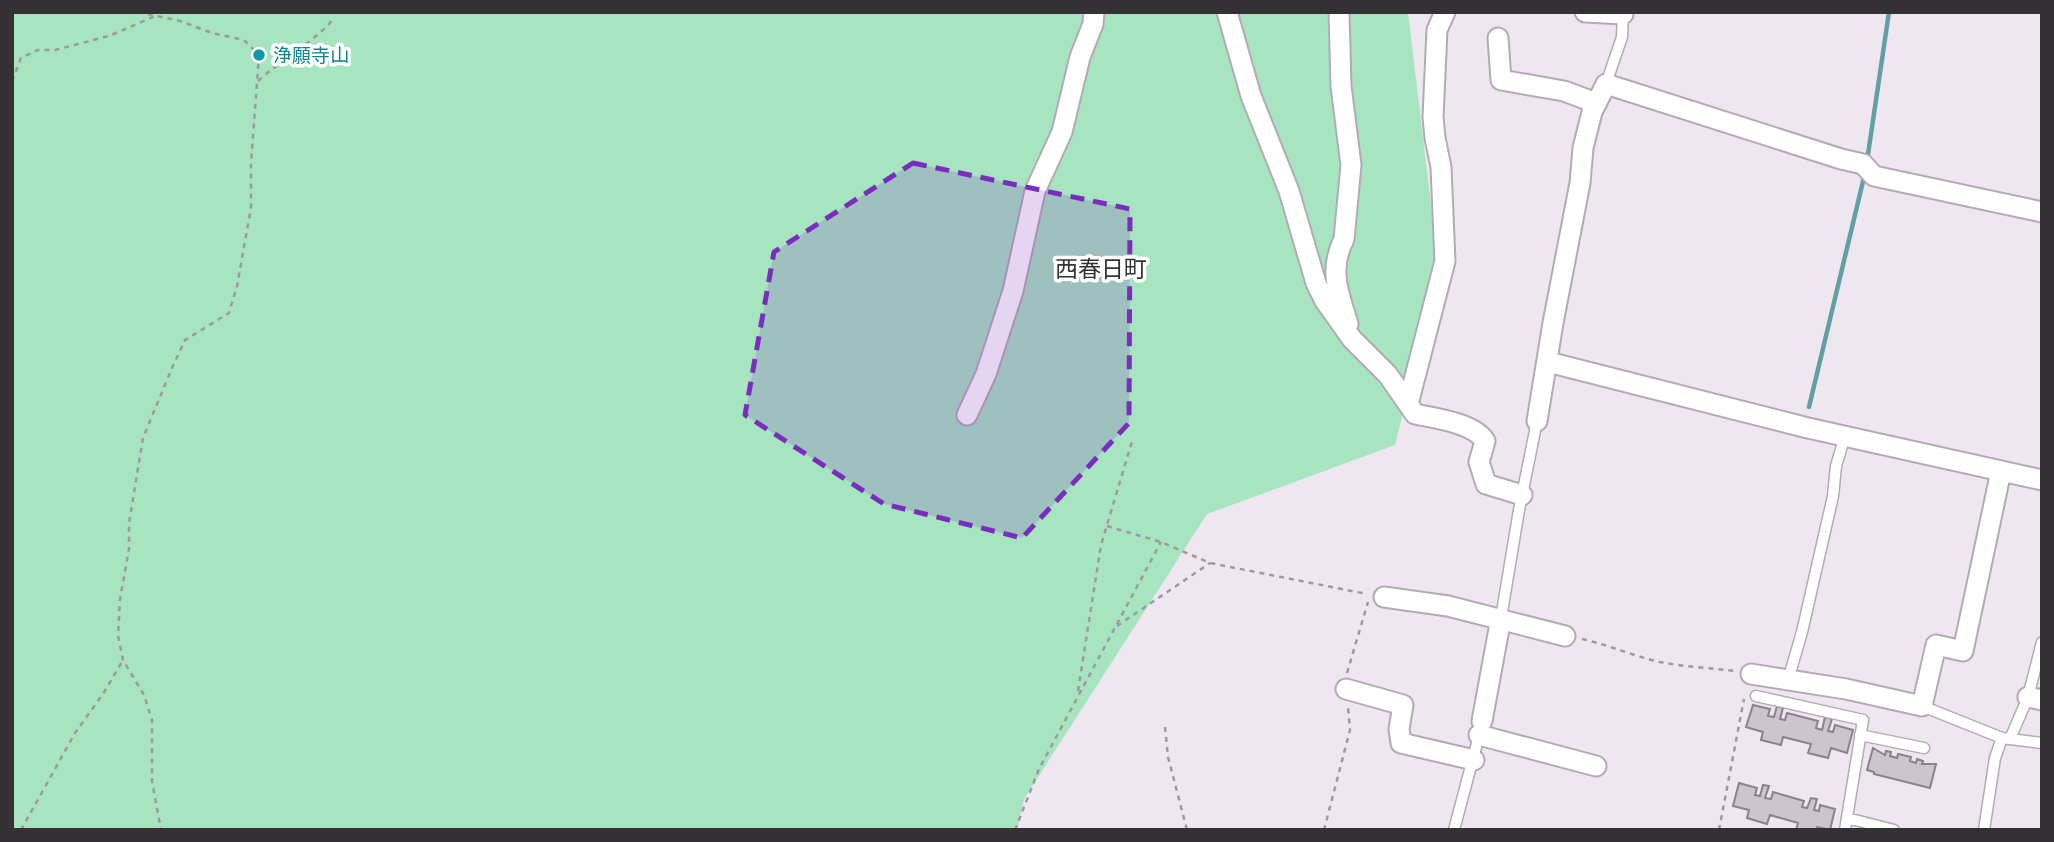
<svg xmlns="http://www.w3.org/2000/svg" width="2054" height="842" font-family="Montserrat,'Noto Sans JP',sans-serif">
	<rect width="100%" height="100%" fill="#eee7ef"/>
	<!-- green -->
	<path fill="#a7e5c0" d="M12,12h1396l31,260 -44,173 -188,69 -183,285 -7,31h-1005z"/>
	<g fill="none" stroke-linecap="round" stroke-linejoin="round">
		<!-- stream -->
		<path stroke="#629ea5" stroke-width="4.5" d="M1867,161l22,-149
			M1809,407l56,-234"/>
	</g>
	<!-- building -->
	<path fill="#cdc5cd" stroke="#89828a" stroke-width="2" d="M1753,705l17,4 -2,7 6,1 3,-11 6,2 -3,11 5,1 2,-7 31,8 -2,7 6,2 3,-13 7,2 -4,12 5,1 2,-7 18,5 -6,23 -16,-5 -3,10 -20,-5 3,-9 -28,-7 -2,8 -20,-5 2,-8 -17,-5z
		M1873,748l12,7 1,-4 5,1 -1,4 7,2 1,-4 13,3 -1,4 6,2 1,-4 6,2 -1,3h14l-6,24 -56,-14v-2l-7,-2z
		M1739,783l18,5 -2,7 5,1 3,-11 6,1 -4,12 6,1 2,-7 31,9 -2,6 5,1 4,-10 6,1 -3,11 5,1 1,-6 15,4 -5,21 -13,-3 -1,3h-20l2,-7 -28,-8 -3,9 -20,-6 2,-8 -16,-4z"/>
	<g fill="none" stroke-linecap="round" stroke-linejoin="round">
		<!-- lane casing -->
		<g stroke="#b2abb3" stroke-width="13">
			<path id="lane" d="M1606,84l16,-47 1,-24
				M1501,618l18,-108 18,-89
				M1788,680l14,-48 31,-136 3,-30 9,-30
				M1756,696l107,24 -18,110
				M1922,706l80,32 40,5
				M1860,735l64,13
				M2010,739l18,-42 14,-55
				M1847,818l47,12
				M1454,830l26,-98
				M1984,830l11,-72 7,-20"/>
		</g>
		<!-- street casing -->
		<g stroke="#b2abb3" stroke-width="23">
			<path id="street" d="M1227,12l24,84 38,95 27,92 9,18 27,38 36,36 27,39c19,4 59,9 70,27l-6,21 7,22 36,11
				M1339,12l2,74 10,79 -7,74c-16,32 -5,54 4,85
				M1585,12l38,2
				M1498,38l3,42 63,11 32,12
				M1548,362l260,66 234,52
				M1408,404l37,-143 -4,-94 -6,-29 -2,-21 4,-87 8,-18
				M967,415l19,-41 27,-83 22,-100 27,-59 18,-75 13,-33 1,-12
				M1537,421l16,-98 27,-140 3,-35 9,-36 14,-28 235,75 22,5 11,12 168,36
				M1384,597l64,9 117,30
				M1751,674l95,15 76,17 14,-61 27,6 38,-180
				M1346,689l57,16 -4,24 2,14 73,17
				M2028,697l14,3
				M1482,721l19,-103
				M1479,735l117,31"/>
		</g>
		<!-- path -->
		<path stroke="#9d989e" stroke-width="2.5" stroke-dasharray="5 5" stroke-linecap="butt" d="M138,12l42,9 32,12 32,7 15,15 -8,109v44l-14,78 -8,27 -44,27 -13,28 -29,70 -14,85v26l-9,50 -2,37 5,24 21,35 8,25v61l9,49
			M12,81l9,-23 17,-8h17l54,-14 46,-20
			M258,81c25,-23 56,-38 77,-64
			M1107,526l54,16 49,21 157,31
			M1117,626l93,-63
			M1582,639c27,6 51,17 78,23 24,5 51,6 75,9
			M1347,673l21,-71
			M1078,691l23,-146 32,-107
			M1165,727l3,30 19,73
			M21,830l54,-97 28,-39 20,-34
			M1015,830l24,-61 122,-227
			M1324,830l26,-100 -2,-23
			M1719,830l25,-131"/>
		<!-- lane -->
		<use href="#lane" stroke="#fff" stroke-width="10"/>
		<!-- street -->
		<use href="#street" stroke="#fff" stroke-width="19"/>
	</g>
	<!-- marked area -->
	<path fill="#7b2cbf" fill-opacity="0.2" stroke="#7b2cbf" stroke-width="5" stroke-dasharray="14 9" stroke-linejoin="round" d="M913,163l217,46 -1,214 -107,115 -138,-34 -139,-89 29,-163z"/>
	<!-- markers -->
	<circle fill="#0f9aa8" stroke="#fff" stroke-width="2.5" cx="259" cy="55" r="7"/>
	<g text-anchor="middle" stroke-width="7" stroke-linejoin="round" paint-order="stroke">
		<!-- culture labels -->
		<g font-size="19" fill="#0d838f" stroke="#fff" text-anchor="start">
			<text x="273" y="62">浄願寺山</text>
		</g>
		<!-- quarter labels -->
		<g font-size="23" fill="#333134" stroke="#fff">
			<text x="1101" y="277">西春日町</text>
		</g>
	</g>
	<!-- border -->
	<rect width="2054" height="842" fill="none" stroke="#333134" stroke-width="28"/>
</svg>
